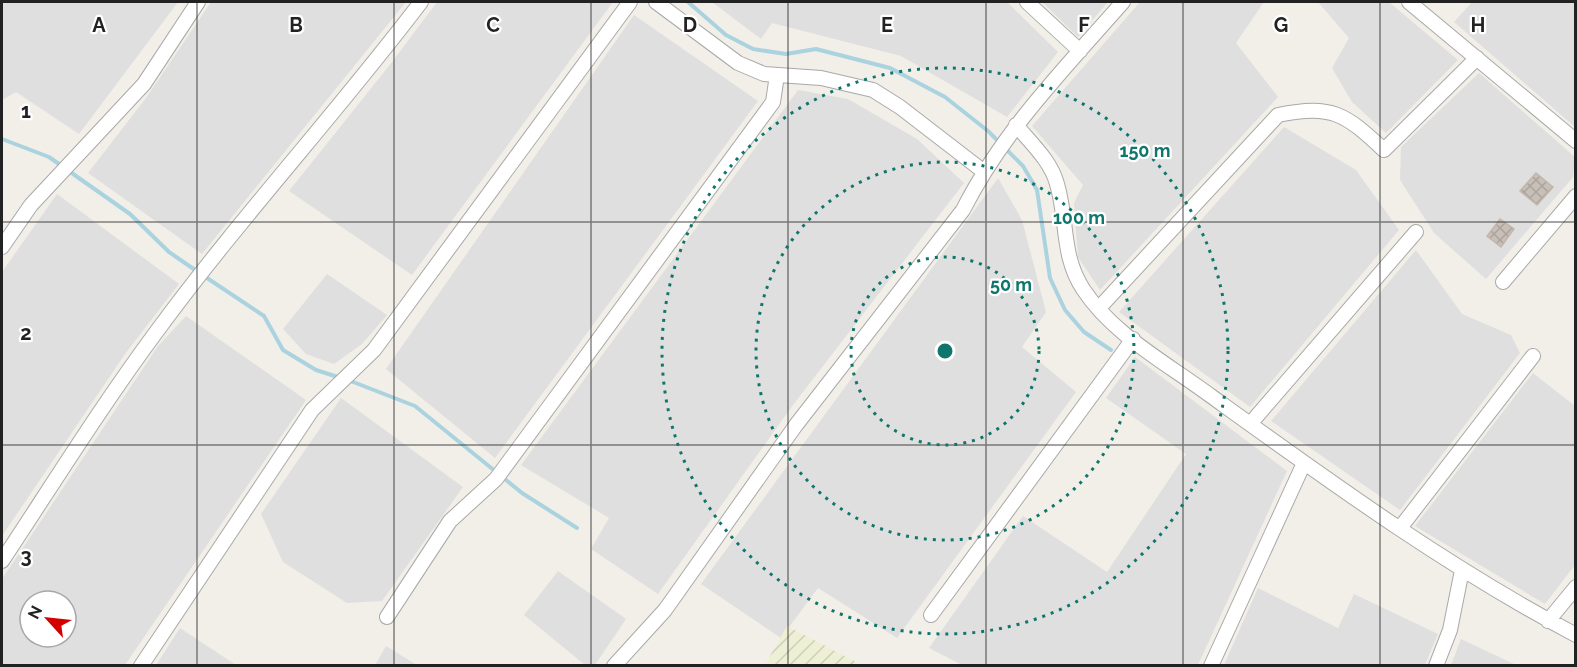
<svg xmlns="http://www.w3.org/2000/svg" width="1577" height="667" font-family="Raleway,sans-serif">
	<defs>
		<pattern id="farmland-furrows" width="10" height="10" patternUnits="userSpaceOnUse" patternTransform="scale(1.5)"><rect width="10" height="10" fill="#eef0d5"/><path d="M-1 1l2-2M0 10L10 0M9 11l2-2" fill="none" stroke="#ccceb7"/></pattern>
		<pattern id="building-cross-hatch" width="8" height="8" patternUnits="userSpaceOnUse" patternTransform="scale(1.5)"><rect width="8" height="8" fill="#c7bfb8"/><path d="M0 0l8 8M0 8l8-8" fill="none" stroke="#aba49e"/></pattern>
	</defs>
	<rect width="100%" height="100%" fill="#f2efe9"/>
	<!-- residential -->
	<path fill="#e0dfdf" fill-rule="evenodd" d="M2,2h176l-99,132 -63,-42 -14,8z
		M211,2h195l-204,252 -114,-81 58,-75z
		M437,2h176l-201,273 -123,-84 103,-129z
		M712,2h295l51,50 -51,65 -106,-61 -129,-33 -11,16z
		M1042,2h66l-30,35z
		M1140,2h124l-28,41 42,54 -178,193 -22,-33 -4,-54 9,-18 -51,-59z
		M1318,2h71l69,58 -72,73 -34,-31 -20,-34 17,-30z
		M1472,2h103v125l-121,-105z
		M634,15l124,86 -263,357 -109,-89z
		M1479,73l96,84 -2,20 -87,102 -52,-46 -34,-53 1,-33z
		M798,90l50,9 69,40 47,44 -171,222 -135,189 -67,-45 18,-31 -88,-53z
		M1284,127l72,43 43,60 -149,177 -131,-95z
		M998,178l24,42 24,92 -24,35 54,45 -179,246 -79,-50 -37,50 -80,-54z
		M57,194l122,90 -54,70 -123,182v-264z
		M1416,250l46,64 49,21 9,18 -120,157 -129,-89z
		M327,274l60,41 -25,29 -28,20 -28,-10 -23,-25z
		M186,316l120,84 -181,265h-123v-86l156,-233zM30,601h36v36h-36z
		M1135,357l152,114 -89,194h-236l-33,-17 94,-132 84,56 79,-118 -80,-56z
		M1533,373l42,33v159l-30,39 -130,-78z
		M341,398l122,89 -81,114 -35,2 -64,-41 -22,-48z
		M558,571l68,48 -31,46h-10l-61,-50z
		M1258,588l80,40 16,-34 84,40 -13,31h-201z
		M180,628l56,37h-80z
		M1461,639l55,26h-65z
		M386,646l31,19h-42z"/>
	<!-- farmland -->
	<path fill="url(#farmland-furrows)" d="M787,626l75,39h-97z"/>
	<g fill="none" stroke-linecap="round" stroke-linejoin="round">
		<!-- stream -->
		<path stroke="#aad3df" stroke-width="4" d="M688,2l38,33 27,14 33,5 30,-5 74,19 55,29 43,34 35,35 14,24 13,88 15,32 19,22 27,18
			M2,139l47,18 81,57 39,38 29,20
			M204,276l60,40 19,34 33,20 25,8
			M348,380l67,26 107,87 55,35"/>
	</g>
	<!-- building -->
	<path fill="url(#building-cross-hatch)" stroke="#c4b6ab" stroke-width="1.5" d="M1536,173l17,14 -16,18 -17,-14z
		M1500,219l14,10 -13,18 -14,-11z"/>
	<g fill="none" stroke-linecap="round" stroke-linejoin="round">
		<!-- minor casing -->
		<g stroke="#a9a9a9" stroke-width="16">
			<path id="minor" d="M656,2l82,61 26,11 57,4 52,12 27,17 83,64
				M1027,2l53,49
				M1409,2l167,139
				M1016,125c15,18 35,36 41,59 11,37 4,71 26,105 30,46 85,75 128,107 118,85 236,171 365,239
				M2,247l29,-42 113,-121 54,-82
				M1503,282l73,-86
				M1099,308l179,-193c55,-11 67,-1 106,35l93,-92
				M1250,424l166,-192
				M1400,528l133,-172
				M2,561c51,-77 100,-156 155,-230 83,-113 179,-217 264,-329
				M931,615l202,-276
				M387,617l63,-96 46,-42 277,-377 4,-27
				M1548,621l28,-34
				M141,666l171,-256 62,-60 256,-348
				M614,666l51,-56 131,-185 167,-215c40,-79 102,-142 160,-208
				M1211,666l93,-203
				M1436,666l14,-36 12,-60"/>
		</g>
		<!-- minor -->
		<use href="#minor" stroke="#fff" stroke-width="14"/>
	</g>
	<!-- grid -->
	<path fill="none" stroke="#222" stroke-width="1.5" stroke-opacity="0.55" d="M197,2v664M394,2v664M591,2v664M788,2v664M986,2v664M1183,2v664M1380,2v664M2,222h1574M2,445h1574"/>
	<!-- distance rings -->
	<g fill="none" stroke="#0f766e" stroke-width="3" stroke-dasharray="3 6">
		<circle cx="945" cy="351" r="94"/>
		<circle cx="945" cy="351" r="189"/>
		<circle cx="945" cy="351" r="283"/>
	</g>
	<g font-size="20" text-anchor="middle" font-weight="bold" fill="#222" stroke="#fff" stroke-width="4.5" stroke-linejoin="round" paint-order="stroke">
		<text x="99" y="32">A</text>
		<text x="296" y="32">B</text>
		<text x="493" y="32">C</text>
		<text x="690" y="32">D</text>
		<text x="887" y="32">E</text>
		<text x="1084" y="32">F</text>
		<text x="1281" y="32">G</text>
		<text x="1478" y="32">H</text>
		<text x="26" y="118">1</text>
		<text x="26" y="340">2</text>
		<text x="26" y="563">3</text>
	</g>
	<circle cx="945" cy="351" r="9" fill="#0f766e" stroke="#fff" stroke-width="3"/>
	<g font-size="18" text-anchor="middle" font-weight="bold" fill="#0f766e" stroke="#fff" stroke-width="4.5" stroke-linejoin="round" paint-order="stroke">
		<text x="1145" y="157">150 m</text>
		<text x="1079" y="224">100 m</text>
		<text x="1011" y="291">50 m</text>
	</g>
	<!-- border -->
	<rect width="1577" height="667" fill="none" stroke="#222222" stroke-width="6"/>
	<!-- north arrow -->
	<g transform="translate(48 619) rotate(297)"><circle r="28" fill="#ffffff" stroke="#a7a7a7" stroke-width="1.5"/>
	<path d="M0-4.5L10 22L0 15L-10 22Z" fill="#d40000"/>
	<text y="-9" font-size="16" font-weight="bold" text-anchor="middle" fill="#222222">N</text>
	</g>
</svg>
